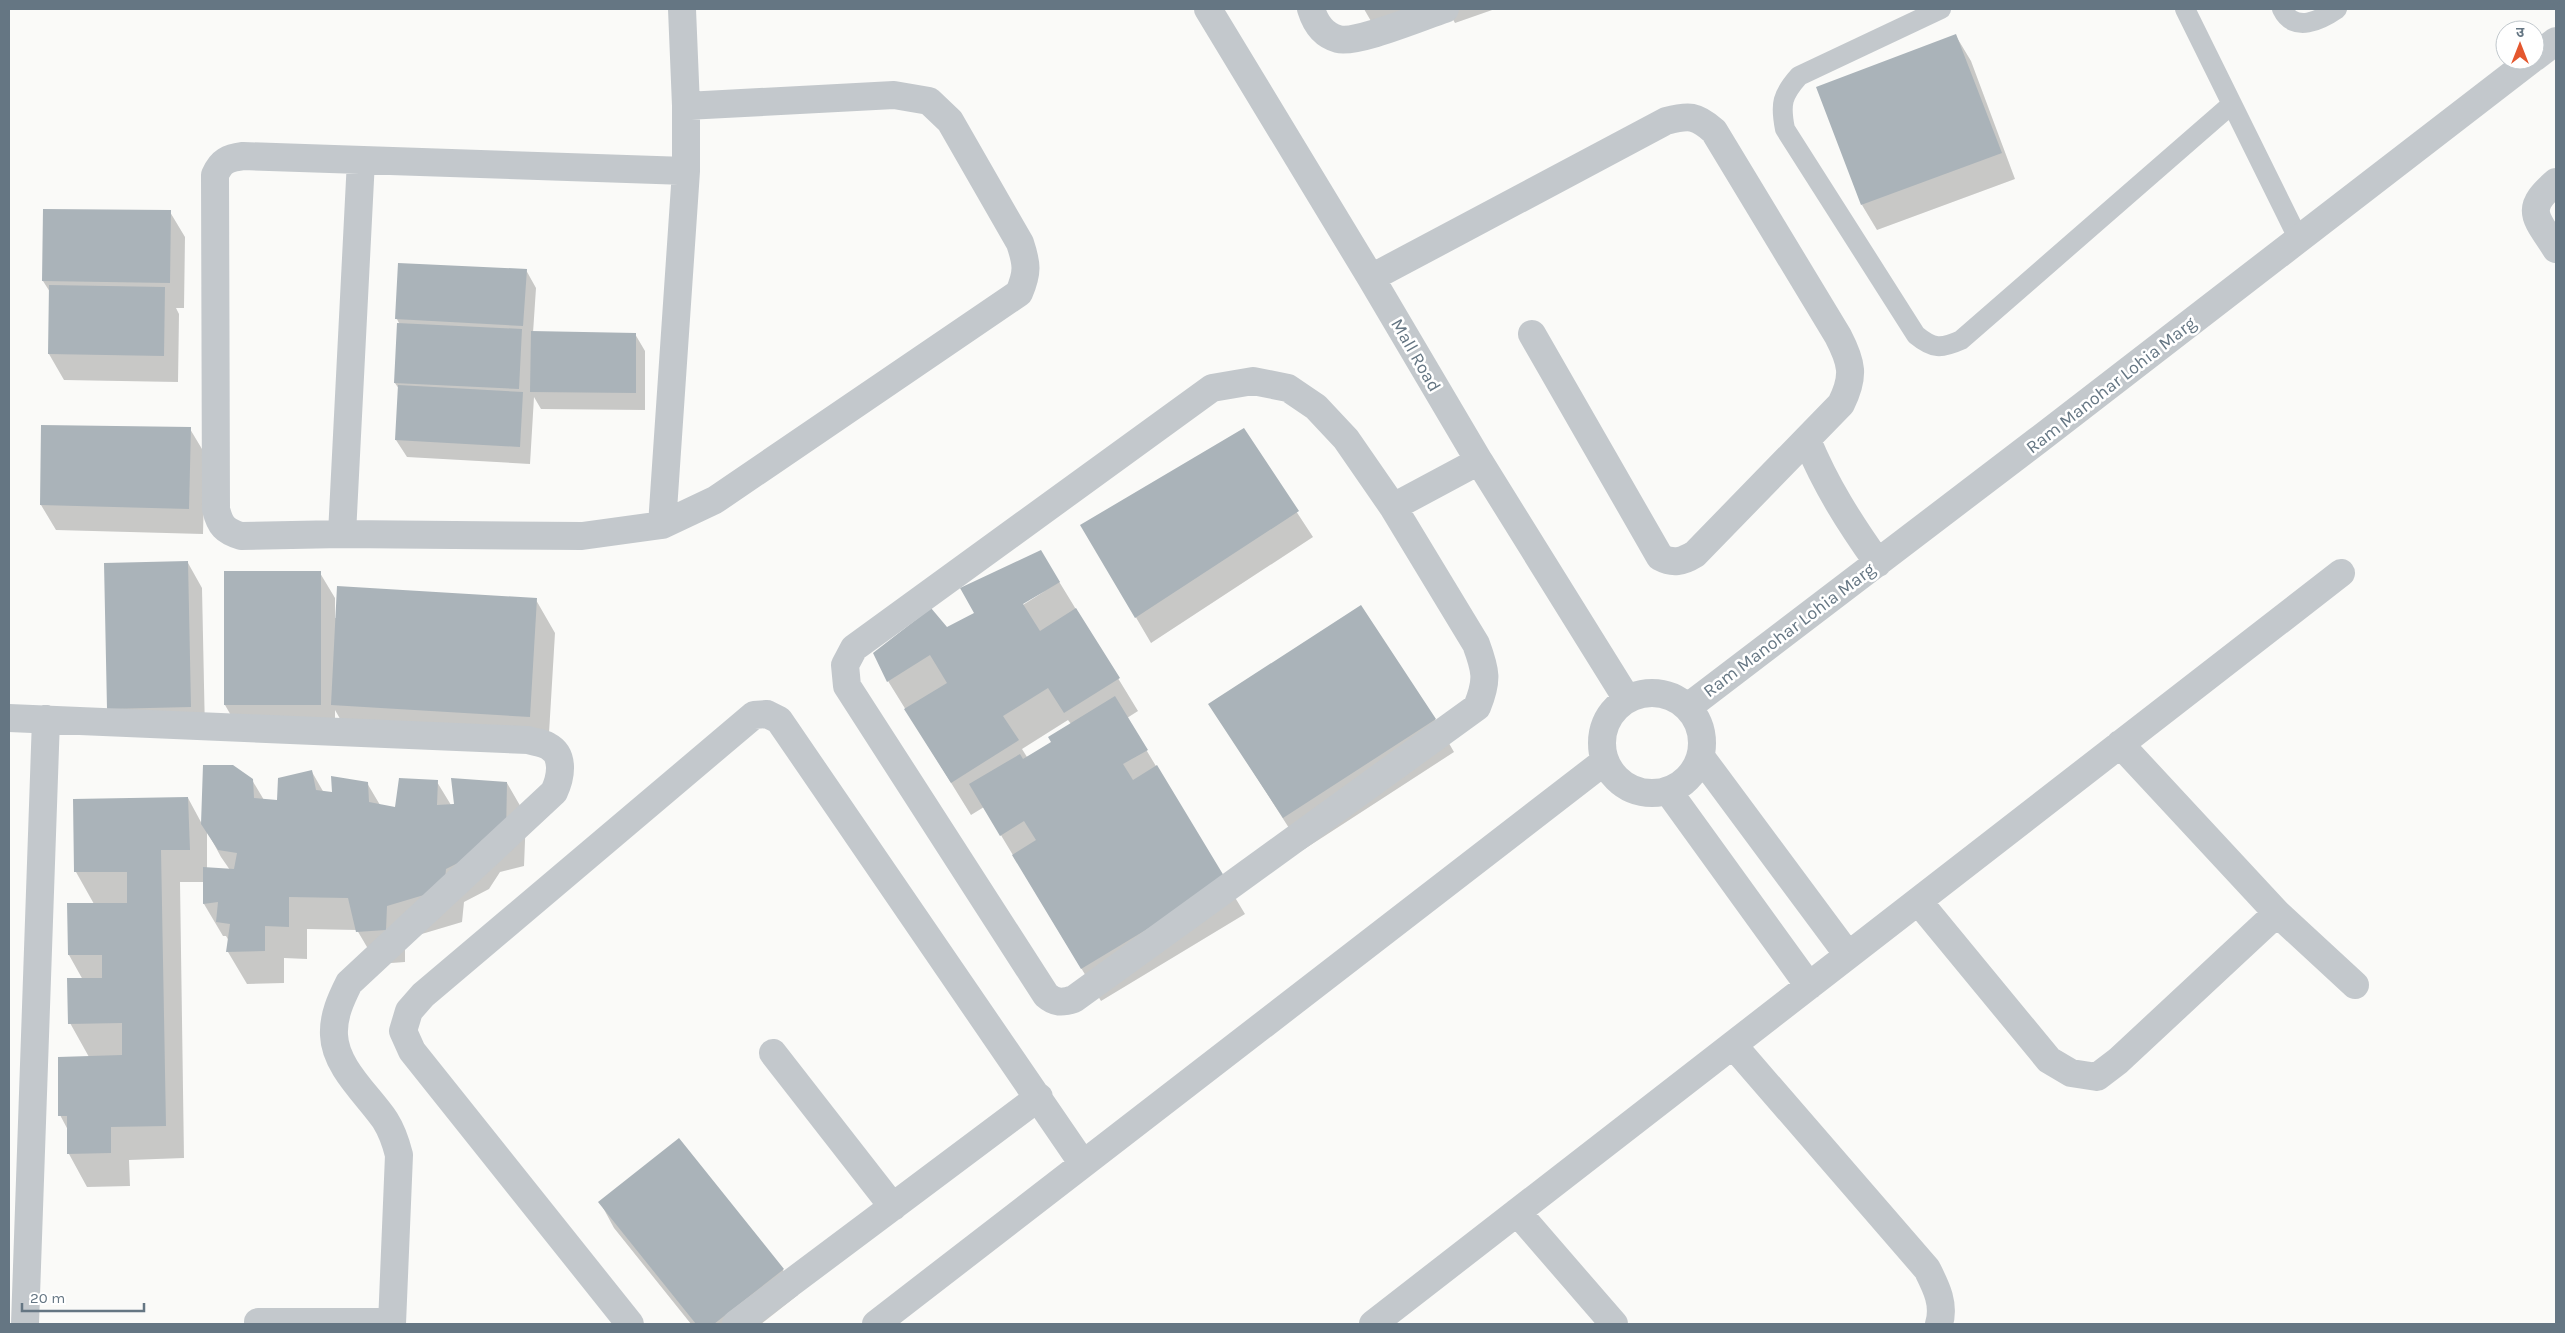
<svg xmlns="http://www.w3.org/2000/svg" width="2565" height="1333" font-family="Karla,'Noto Sans Devanagari',sans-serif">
	<rect width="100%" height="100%" fill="#fafaf8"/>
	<!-- shadow -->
	<path fill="#0003" fill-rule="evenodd" d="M1364,9h61l-50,19z
		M1447,9h48l-40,14z
		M1956,36l15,25 44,118 -138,51 -15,-25z
		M44,210l126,2 15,25 -1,71h-8l3,6 -1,68 -114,-2 -15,-26 1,-62 -7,-11z
		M526,270l10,18 -3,45 102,1 10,17v59l-104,-1 -7,-12 -4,67 -123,-7 -11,-17 3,-51 -4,-6 5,-58 -3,-6z
		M190,429l15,25 -2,80 -147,-4 -15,-25z
		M1243,430l70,107 -162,106 -54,-92z
		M1041,552l97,159 -11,7 118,196 -144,87 -117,-194 -13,8 -83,-134 59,-53 29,-14zM1045,591l-27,17 -1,-2zM1068,720l3,4 -19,19 -25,14 -5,-8z
		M188,563l14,25 3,145 -97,-24z
		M320,573l15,25v20l201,-18 19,33 -7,117 -197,-12 -16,-28v21h-95l-15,-26z
		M1210,704l225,15 19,33 -151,98z
		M312,772l12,21 9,1 34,-11 13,22 16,3 41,-26 14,23 56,-22 19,33 -2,50 -24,6 -11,17 -25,13 -2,20 -57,17v23l-28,2 -20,-34 -50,-1v30l-23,-1v25l-37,1 -19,-32 1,-11 -3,-5h-3l-19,-32v-22h-24l4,276 -55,2 1,26 -43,1 -18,-33 -1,-24 -8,-15 29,-58 -19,-34 13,-43 -14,-25v-50l25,-1 -18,-32 112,-74 14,26 50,-44 12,20 14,1zM207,831l14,26 9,13 -23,-2z
		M600,1202l183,68 15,25 -37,29h-70l-77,-96z"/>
	<!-- building -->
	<path fill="#aab3b9" d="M1956,34l46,119 -141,52 -45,-118z
		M43,209l128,1 -1,73 -128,-2z
		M398,263l129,6 -4,57 -128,-7z
		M49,285l116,2 -1,69 -116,-2z
		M397,323l125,6 -3,60 -125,-6z
		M531,331l105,2v60l-106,-1z
		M398,385l125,7 -3,55 -125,-7z
		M41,425l150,2 -2,82 -149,-4z
		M1244,428l55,83 -164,107 -55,-93z
		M1041,550l19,32 -37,22 17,27 36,-23 44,70 -56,35 -16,-25 -45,28 16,24 -68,43 -47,-74 43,-26 -17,-28 -43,27 -14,-29 58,-45 16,19 27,-14 -14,-25z
		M188,561l3,146 -84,2 -3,-146z
		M224,571h97v134h-97z
		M337,586l200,12 -7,119 -199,-12z
		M1361,605l75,114 -153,99 -75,-114z
		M1115,696l33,54 -25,14 10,16 24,-15 70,116 -146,88 -69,-114 24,-15 -12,-19 -24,15 -31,-52 51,-30 3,5 28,-17 -3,-5z
		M203,765h30l20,14 1,19 23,2 1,-22 34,-8 4,20 16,2 -1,-16 37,6 1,20 26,5 4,-29 39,2 -1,25 17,-1 -3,-26 56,4 -1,52 -24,6 -12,17 -24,12 -2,20 -57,17 -1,24 -30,2 -8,-34 -59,-1v30l-24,-1v25l-39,1 4,-28 -14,-2 2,-20 -15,2v-37l31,2 3,-16 -19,-3 -17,-26z
		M188,797l2,53h-29l5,276 -55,1v26l-44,1v-38h-9v-59l64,-2v-32l-54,1 -1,-46h35v-23h-34l-1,-52h60v-31h-53l-1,-73z
		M679,1138l105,131 -70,55h-18l-98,-122z"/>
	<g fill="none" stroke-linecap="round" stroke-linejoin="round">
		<!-- lane -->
		<path stroke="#c3c8cc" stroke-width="20" d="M1941,9l-142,67c-17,19 -19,28 -14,53l131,206c17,14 25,14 45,5l271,-236
			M2185,9l114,231
			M2282,9c12,25 39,11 55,0"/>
		<!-- street -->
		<path stroke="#c3c8cc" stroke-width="28" d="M1208,9l163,269 108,183 148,238
			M1311,9c4,13 12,26 27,30 19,5 85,-23 107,-30
			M2535,57l21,-16
			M686,171l-443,-15c-15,2 -22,5 -28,19l1,334c4,17 9,22 25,27l101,-2 240,2 80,-11 53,-25 304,-207c9,-21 8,-29 1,-50l-70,-122 -21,-20 -35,-6 -208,11
			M2556,182c-33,28 -20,35 0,67
			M1371,278l295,-157c23,-6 30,-6 48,10l124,205c14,27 17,40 3,68l-146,150c-13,8 -22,10 -35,3l-128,-223
			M1253,381l35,7 28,19 30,32 47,68 83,137c10,27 12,36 1,63l-403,292c-12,4 -19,4 -28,-4l-199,-309 -2,-21 9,-17 358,-260z
			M1807,440c19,46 42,82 71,123
			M1393,507l86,-46
			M662,525l24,-354v-65l-4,-97
			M342,534l19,-374
			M1602 743a50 50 0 1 1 100 0a50 50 0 1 1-100 0Z
			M1688,707l349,-266 494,-381
			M9,718l519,22c6,2 14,3 20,6 17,9 13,31 6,46l-205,191c-8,16 -16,33 -15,52 1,32 34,60 51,85 7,11 11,23 14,35l-7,169
			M2120,744l157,169 78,72
			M1701,757l147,198
			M1668,791l141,195
			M1918,901l131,159 22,13 26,4 21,-16 159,-148
			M1733,1045l194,224c9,18 18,35 12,55
			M773,1053l120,154
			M1517,1212l97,112
			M258,1322h134
			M25,1324l21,-605
			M630,1324l-218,-273 -9,-20 6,-20 14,-16 331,-280 13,-1 12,6 304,444
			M736,1324l303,-227
			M876,1324l729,-563
			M1373,1324l968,-751"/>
	</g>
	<g text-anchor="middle" stroke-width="5" stroke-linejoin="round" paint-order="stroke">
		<!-- street labels -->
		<g font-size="18" fill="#657683" stroke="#fff">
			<text transform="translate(1416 355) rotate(60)" y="6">Mall Road</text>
			<text transform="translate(2111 385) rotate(-38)" y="6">Ram Manohar Lohia Marg</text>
			<text transform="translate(1789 630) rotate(-37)" y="6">Ram Manohar Lohia Marg</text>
		</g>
	</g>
	<!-- border -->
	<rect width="2565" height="1333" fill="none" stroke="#657683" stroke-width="20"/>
	<!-- north arrow -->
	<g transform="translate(2520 45)"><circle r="24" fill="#ffffff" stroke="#c1c8cd"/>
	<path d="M0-4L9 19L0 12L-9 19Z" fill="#e4572e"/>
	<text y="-8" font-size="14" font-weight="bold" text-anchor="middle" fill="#657683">उ</text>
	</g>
	<!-- scale -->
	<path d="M22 1303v8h122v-8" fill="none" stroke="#657683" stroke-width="2.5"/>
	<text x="30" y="1303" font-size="15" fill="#657683" stroke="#ffffff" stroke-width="4" paint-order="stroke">20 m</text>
</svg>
